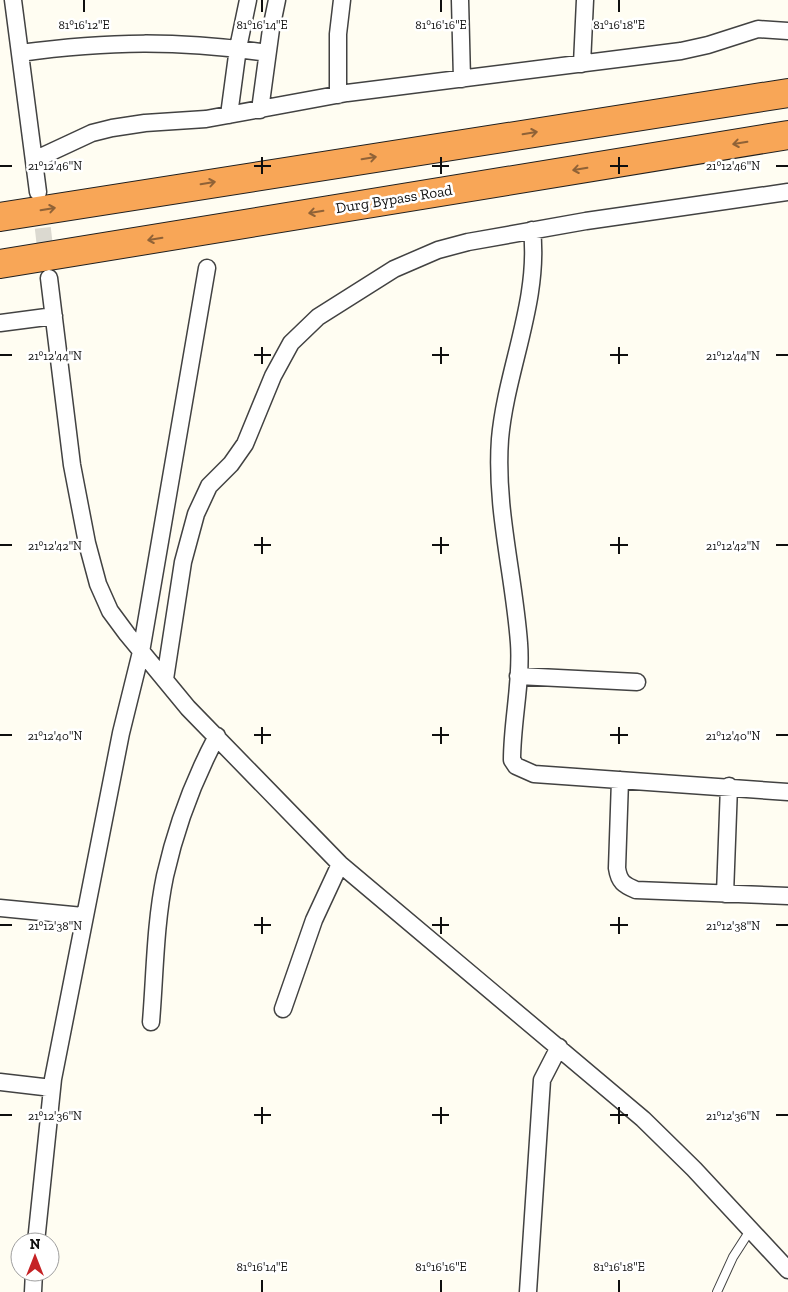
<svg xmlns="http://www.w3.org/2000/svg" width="788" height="1292" font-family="'Zilla Slab',serif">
	<rect width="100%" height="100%" fill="#fffdf2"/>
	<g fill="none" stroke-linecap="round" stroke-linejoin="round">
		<!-- street-tunnel -->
		<path stroke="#dbd9d0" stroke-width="16" stroke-dasharray="16 8" stroke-linecap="butt" d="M40,204l7,60"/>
		<!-- lane casing -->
		<g stroke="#424242" stroke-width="10">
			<path id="lane" d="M717,1292l16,-35 18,-28"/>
		</g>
		<!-- street casing -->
		<g stroke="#424242" stroke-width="19">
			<path id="street" d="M13,0l25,192
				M460,0l2,79
				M20,53c88,-12 159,-13 247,0
				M582,64l3,-64
				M338,95v-61l4,-34
				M260,110l11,-81 6,-29
				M229,115l9,-67 10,-48
				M34,160l58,-27 20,-5 33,-5 61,-4 141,-26 334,-42 27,-6 50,-16 30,2
				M532,230c8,71 -26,140 -32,209 -5,69 14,136 19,204 3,38 -7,78 -7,117l4,6 18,8 254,18
				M49,278l23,187 15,78 11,41 12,27 17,23 61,74 152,156 303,255 51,50 94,101
				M0,323l54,-7
				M518,676l119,6
				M165,679l18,-117 13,-48 13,-28 22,-22 14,-20 28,-68 18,-33 27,-26 76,-48 44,-19 30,-8 118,-21 202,-29
				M620,780l-3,88c2,14 7,17 19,22l152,6
				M725,894l4,-108
				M0,908l83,8
				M283,1009l31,-89 26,-56
				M151,1022c4,-48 4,-98 14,-146 11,-49 28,-95 52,-140
				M0,1082l52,6
				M36,1242l17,-163 68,-346 20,-81 66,-384
				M33,1292l1,-20
				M528,1292l14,-212 17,-33"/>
		</g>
		<!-- highway casing -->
		<g stroke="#202020" stroke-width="30">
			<path id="highway" d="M0,217l788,-124
				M0,264l788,-129"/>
		</g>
		<!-- lane -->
		<use href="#lane" stroke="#fff" stroke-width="8"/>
		<!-- street -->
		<use href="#street" stroke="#fff" stroke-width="16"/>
		<!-- highway -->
		<use href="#highway" stroke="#f8a657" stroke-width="28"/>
	</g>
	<!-- one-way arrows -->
	<defs><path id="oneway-shaft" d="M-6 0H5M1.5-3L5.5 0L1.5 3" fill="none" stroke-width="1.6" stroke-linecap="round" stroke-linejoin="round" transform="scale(1.25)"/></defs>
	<g stroke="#8f6237">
		<use href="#oneway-shaft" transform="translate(530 133) rotate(-9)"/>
		<use href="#oneway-shaft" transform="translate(740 143) rotate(171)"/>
		<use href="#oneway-shaft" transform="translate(369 158) rotate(-9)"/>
		<use href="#oneway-shaft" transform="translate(580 169) rotate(171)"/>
		<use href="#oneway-shaft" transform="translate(208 183) rotate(-9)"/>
		<use href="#oneway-shaft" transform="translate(48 209) rotate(-9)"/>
		<use href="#oneway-shaft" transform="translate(316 212) rotate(171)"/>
		<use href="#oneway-shaft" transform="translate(155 239) rotate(171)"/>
	</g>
	<!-- ticks -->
	<path fill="none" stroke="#0f0f0f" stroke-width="2" d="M84,0v12M262,0v12M441,0v12M619,0v12M262,157v17M441,157v17M619,157v17M0,166h12M254,166h17M432,166h17M610,166h18M776,166h12M262,347v17M441,347v17M619,347v17M0,355h12M254,355h17M432,355h17M610,355h18M776,355h12M262,537v17M441,537v17M619,537v17M0,545h12M254,545h17M432,545h17M610,545h18M776,545h12M262,727v17M441,727v17M619,727v17M0,735h12M254,735h17M432,735h17M610,735h18M776,735h12M262,917v17M441,917v17M619,917v17M0,925h12M254,925h17M432,925h17M610,925h18M776,925h12M262,1107v17M441,1107v17M619,1107v17M0,1115h12M254,1115h17M432,1115h17M610,1115h18M776,1115h12M262,1280v12M441,1280v12M619,1280v12"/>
	<g text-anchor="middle" stroke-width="5" stroke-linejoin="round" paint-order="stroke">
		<!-- street labels -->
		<g font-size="15" fill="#0f0f0f" stroke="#fff">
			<text transform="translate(394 199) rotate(-9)" y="5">Durg Bypass Road</text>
		</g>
	</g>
	<g font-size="12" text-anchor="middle" fill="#0f0f0f" stroke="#fff" stroke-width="5" stroke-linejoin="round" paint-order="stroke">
		<text x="84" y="29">81°16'12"E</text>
		<text x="262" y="29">81°16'14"E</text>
		<text x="441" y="29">81°16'16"E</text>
		<text x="619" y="29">81°16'18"E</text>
		<text x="55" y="170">21°12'46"N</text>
		<text x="733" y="170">21°12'46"N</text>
		<text x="55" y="360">21°12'44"N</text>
		<text x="733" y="360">21°12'44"N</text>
		<text x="55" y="550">21°12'42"N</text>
		<text x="733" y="550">21°12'42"N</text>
		<text x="55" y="740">21°12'40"N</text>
		<text x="733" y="740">21°12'40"N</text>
		<text x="55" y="930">21°12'38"N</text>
		<text x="733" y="930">21°12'38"N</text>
		<text x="55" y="1120">21°12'36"N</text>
		<text x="733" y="1120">21°12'36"N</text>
		<text x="262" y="1271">81°16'14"E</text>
		<text x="441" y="1271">81°16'16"E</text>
		<text x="619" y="1271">81°16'18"E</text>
	</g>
	<!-- north arrow -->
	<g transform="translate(35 1257)"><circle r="24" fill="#ffffff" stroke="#9f9f9f"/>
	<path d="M0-4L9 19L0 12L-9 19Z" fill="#c52225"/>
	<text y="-8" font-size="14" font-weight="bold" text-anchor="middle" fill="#0f0f0f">N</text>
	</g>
</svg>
